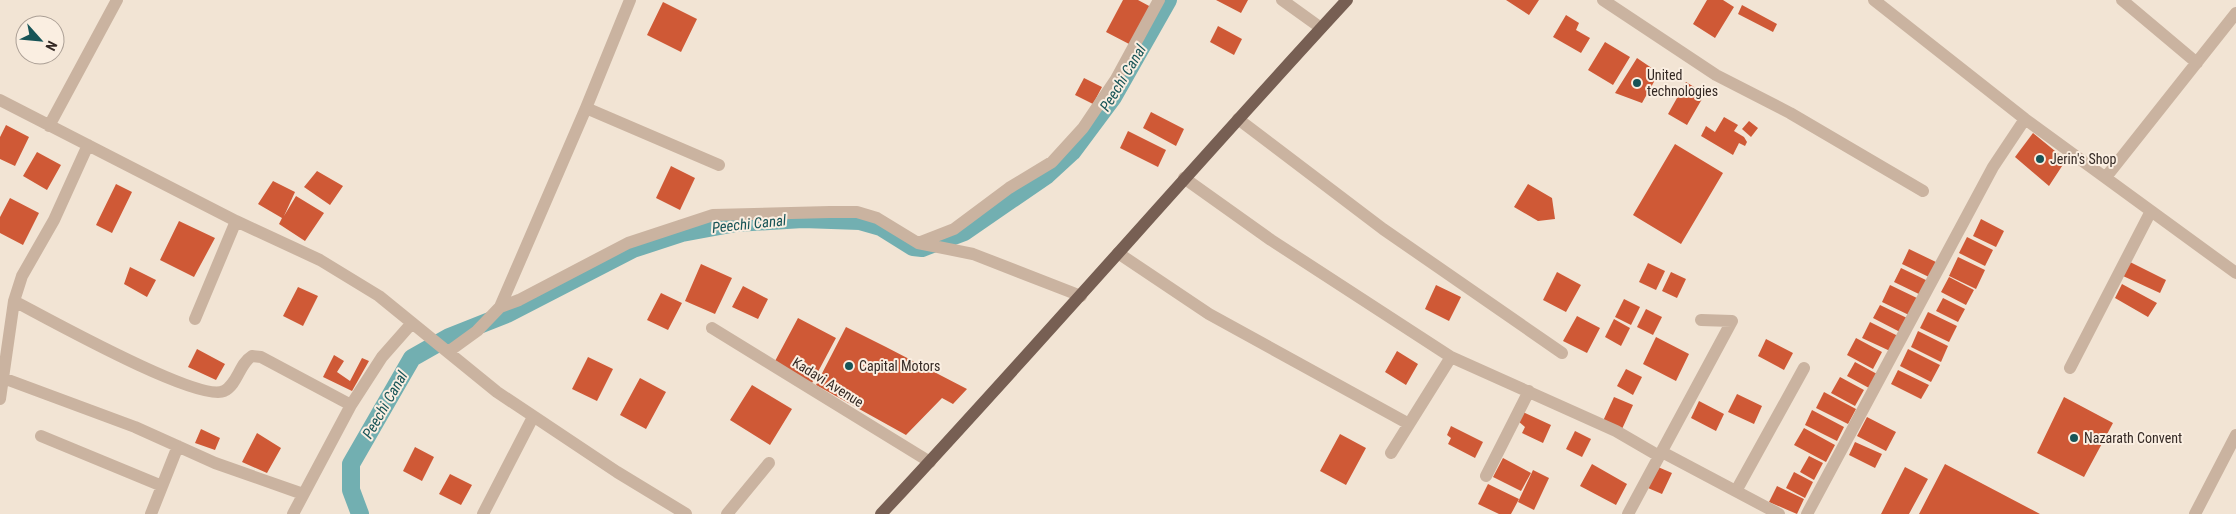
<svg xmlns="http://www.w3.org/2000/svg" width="2236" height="514" font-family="'Roboto Condensed',sans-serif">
	<rect width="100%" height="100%" fill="#f2e4d4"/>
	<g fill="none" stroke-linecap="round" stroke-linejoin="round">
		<!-- canal -->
		<path stroke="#72afb1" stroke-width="18" d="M360,514l-9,-24v-26l61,-106 37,-21 58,-23 126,-65 49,-16 54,-10 67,-4 57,2 21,6 32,20 9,1 42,-16 83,-57 25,-23 41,-55 55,-97"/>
	</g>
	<!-- building -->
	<path fill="#cf5936" d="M1123,0h15l13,7 -20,38 -25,-13z
		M1216,0h32l-7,13z
		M1506,0h33l-10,15z
		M1707,0h16l11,7 -19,31 -22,-14z
		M663,2l34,17 -16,33 -34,-17z
		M1742,5l35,19 -4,8 -35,-18z
		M1566,15l13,8 -3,7 14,8 -9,15 -28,-16z
		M1218,26l24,13 -8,16 -24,-13z
		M1605,42l25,15 -17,28 -25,-15z
		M1637,58l22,15 -17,30 -27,-10z
		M1084,78l18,9 -9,17 -18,-9z
		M1686,82l13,8 -1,6 4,3 -15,26 -19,-11z
		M1151,112l33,17 -8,17 -33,-18z
		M1724,117l14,8 -4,6 10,6 3,5 -2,4 -6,-3 -6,12 -32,-19 5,-10 9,6z
		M1749,121l9,7 -7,9 -9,-8z
		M6,125l23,12 -14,29 -15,-7v-22z
		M1128,131l38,19 -8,17 -38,-19z
		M2033,133l33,27 -17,26 -34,-29z
		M1675,144l48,29 -42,71 -48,-29z
		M37,152l24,13 -14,25 -24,-14z
		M671,166l24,12 -15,32 -24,-12z
		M317,171l26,15 -13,19 -26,-18z
		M273,181l22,11 -11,24 12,-20 28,17 -19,28 -26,-17 3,-6 -24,-14z
		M116,184l16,8 -20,41 -16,-8z
		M1528,184l24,14 3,21 -17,2 -24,-14z
		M10,198l29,15 -16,32 -23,-12v-16z
		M1981,219l23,12 -8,16 -23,-11z
		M179,221l36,17 -21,39 -34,-17z
		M1967,237l26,13 -8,16 -26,-13z
		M1909,249l29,14 -7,15 -29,-14z
		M1958,257l27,13 -9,19 -27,-13z
		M2130,262l36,18 -6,13 -37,-17z
		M1648,263l17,8 -9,19 -17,-8z
		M701,264l31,14 -17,36 -30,-13z
		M130,267l26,13 -9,17 -23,-13z
		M1901,268l29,14 -7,14 -29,-14z
		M1557,272l24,13 -15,27 -23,-12z
		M1671,272l15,7 -9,19 -15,-7z
		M1949,277l25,13 -8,15 -25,-13z
		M2122,284l35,19 -9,14 -33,-19z
		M1436,285l25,12 -12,24 -24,-12z
		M1890,285l29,14 -8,17 -29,-14z
		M743,286l25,13 -10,20 -26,-12z
		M298,287l20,9 -15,30 -20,-10z
		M661,293l21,10 -14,27 -21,-10z
		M1943,298l22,11 -7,13 -22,-11z
		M1624,299l16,8 -9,18 -16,-8z
		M1880,305l27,13 -7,14 -27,-14z
		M1646,309l16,8 -9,18 -16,-8z
		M1928,312l29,14 -8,16 -29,-14z
		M1577,316l23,12 -13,25 -24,-12z
		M798,318l38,20 -24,45 -38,-20z
		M1614,319l16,9 -9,18 -16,-9z
		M1870,322l28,14 -8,15 -28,-13z
		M846,327l40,20 81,42 -14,15 -11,-6 -36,37 -90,-50z
		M1918,331l30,15 -7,16 -30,-15z
		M1656,337l33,17 -13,27 -33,-17z
		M1856,338l26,14 -9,17 -26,-14z
		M1766,339l27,14 -9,17 -26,-14z
		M197,349l28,15 -9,16 -28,-13z
		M1908,349l32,16 -9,17 -31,-16z
		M1397,351l21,13 -12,21 -21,-13z
		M334,355l10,6 -7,11 13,9 12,-23 7,3 -17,30 -29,-14z
		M588,357l25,12 -16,32 -25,-12z
		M1855,362l22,12 -8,14 -22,-12z
		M1626,369l16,8 -9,18 -16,-9z
		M1898,370l31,15 -8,14 -30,-15z
		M1840,377l24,13 -9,16 -24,-13z
		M640,378l26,14 -20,37 -26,-14z
		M752,385l40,24 -22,36 -40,-25z
		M1824,392l32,17 -8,15 -32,-16z
		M1737,394l25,12 -8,18 -26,-12z
		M1614,397l19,8 -11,24 -19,-8z
		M2064,397l49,26 -29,54 -47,-24z
		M1699,401l25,13 -8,17 -25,-13z
		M1812,410l32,17 -7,14 -32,-16z
		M1523,412l28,13 -8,18 -21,-10 3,-6 -7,-6z
		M1867,417l29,15 -10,19 -29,-15z
		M1451,426l32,16 -8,16 -27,-14 3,-6 -4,-3z
		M1804,428l31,17 -9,17 -32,-17z
		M201,429l19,9 -5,12 -20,-7z
		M1575,431l16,8 -9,18 -16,-8z
		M257,433l24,15 -14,25 -25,-11z
		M1340,434l26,14 -20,37 -26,-14z
		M1855,442l27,12 -7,14 -26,-13z
		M415,447l19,10 -12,24 -19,-10z
		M1809,456l14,7 -9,17 -14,-8z
		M1503,458l28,15 -10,18 -28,-14z
		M1592,464l35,20 -11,21 -36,-19z
		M1945,464l95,50h-121z
		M1658,467l14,6 -10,21 -14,-6z
		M1905,467l23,12 -19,35h-28z
		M1533,470l16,8 -15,32 -16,-8z
		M1794,472l19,10 -8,16 -19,-10z
		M450,474l22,11 -11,20 -22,-11z
		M1488,484l31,15 -8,15h-12l-21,-10z
		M1777,486l27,13 -7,15 -28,-12z"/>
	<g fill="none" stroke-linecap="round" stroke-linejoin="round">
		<!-- minor -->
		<path stroke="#cab3a0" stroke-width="12" d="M1282,0l39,28
			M1603,0l113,75 74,38 133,78
			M1874,0l151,119 211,154
			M2122,0l75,63
			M0,100l236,121 84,39 59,36 118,96 120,80 69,42
			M586,108l133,57
			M1238,119l145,110 179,124
			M49,126l68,-126
			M2106,177l130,-164
			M1184,178l87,62 180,117 165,74 43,25
			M918,243l36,-14 55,-41 43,-26 31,-34 33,-49 43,-79
			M1118,253l91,61 200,110
			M14,301c31,16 184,102 210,90 14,-7 15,-27 28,-35l9,1 90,48
			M500,307l19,-7 109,-57 85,-28 117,-3h27l20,6 41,25 55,11 108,42
			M195,319l41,-98
			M712,328l218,134
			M448,352l29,-21 23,-24 86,-199 44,-108
			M2070,368l81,-157
			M3,378l132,49 80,36 88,31
			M0,399l14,-98 8,-25 32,-56 34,-75
			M41,436l121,50
			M1662,452l117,62
			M1391,453l60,-96
			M1486,476l43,-85
			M1736,491l68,-123
			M151,514l27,-68
			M293,514l58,-109 31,-48 30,-34
			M483,514l50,-97
			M727,514l42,-51
			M1628,514l104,-193 -31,-1
			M1807,514l186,-347 32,-48
			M2195,514l41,-79"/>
		<!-- major -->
		<path stroke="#775f53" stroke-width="12" d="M881,514c158,-169 309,-344 466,-514"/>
	</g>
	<!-- markers -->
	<g fill="#175457" stroke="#faeee1" stroke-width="2">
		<circle cx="1637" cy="83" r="5"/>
		<circle cx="2040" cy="159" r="5"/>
		<circle cx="849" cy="366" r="5"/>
		<circle cx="2074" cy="438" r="5"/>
	</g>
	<g text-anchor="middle" stroke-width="4" stroke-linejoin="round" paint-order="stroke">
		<!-- poi labels -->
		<g font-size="14" fill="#342924" stroke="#faeee1" text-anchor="start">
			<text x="1647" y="80">United<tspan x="1647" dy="16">technologies</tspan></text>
			<text x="2050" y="164">Jerin's Shop</text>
			<text x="859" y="371">Capital Motors</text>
			<text x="2084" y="443">Nazarath Convent</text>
		</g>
		<!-- street labels -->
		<g font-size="14" fill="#342924" stroke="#faeee1">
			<text transform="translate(828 382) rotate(32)" y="5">Kadavi Avenue</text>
		</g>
		<!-- water labels -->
		<g font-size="15" font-style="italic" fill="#175457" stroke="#faeee1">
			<text transform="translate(1123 78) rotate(-59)" y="5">Peechi Canal</text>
			<text transform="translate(749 224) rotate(-6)" y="5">Peechi Canal</text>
			<text transform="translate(385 405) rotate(-60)" y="5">Peechi Canal</text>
		</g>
	</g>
	<!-- north arrow -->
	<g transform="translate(40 40) rotate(117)"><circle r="24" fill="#faeee1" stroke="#ab9f95"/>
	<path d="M0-4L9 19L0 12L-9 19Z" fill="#175457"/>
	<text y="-8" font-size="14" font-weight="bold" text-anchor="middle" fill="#342924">N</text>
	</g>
</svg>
